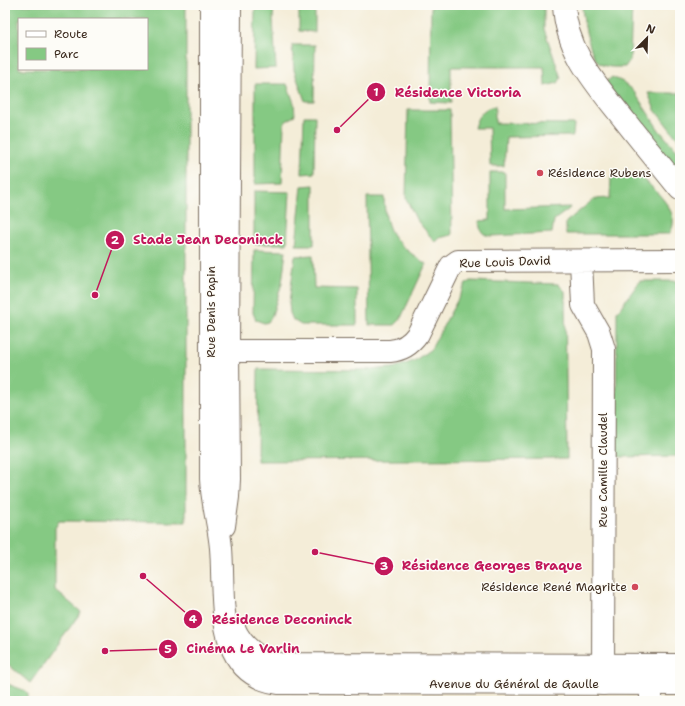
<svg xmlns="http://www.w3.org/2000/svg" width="685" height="706" font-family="'Shantell Sans',sans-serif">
	<rect width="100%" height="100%" fill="#fdfcf7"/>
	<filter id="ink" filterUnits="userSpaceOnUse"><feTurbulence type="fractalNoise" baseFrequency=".025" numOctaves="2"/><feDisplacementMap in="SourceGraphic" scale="8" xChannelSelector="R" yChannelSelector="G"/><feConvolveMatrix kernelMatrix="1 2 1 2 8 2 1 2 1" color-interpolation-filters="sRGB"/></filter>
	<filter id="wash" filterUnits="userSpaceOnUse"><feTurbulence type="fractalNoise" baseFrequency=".012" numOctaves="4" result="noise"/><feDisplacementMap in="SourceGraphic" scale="16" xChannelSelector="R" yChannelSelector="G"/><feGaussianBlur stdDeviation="0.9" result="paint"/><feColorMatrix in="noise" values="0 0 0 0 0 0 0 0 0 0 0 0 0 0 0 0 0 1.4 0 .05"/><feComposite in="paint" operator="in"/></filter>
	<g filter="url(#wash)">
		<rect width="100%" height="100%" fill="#f4edd8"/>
		<!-- green -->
		<path fill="#85c983" stroke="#607a50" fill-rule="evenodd" d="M5,5h181v517l-127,-1 -4,7v62l26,22 -51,71 -25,-21zM19,19h128v50h-128z
			M255,5h19l-1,14 3,49 -22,1z
			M299,5h16v27l-16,-1z
			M431,5h113v24l17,49 -3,5 -13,3 -1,-19h-93v36l-21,-1z
			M582,5h50l-2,55 -5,7c-9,0 -17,1 -25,-3 -10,-6 -18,-47 -18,-59z
			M292,45h23l-1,56h-9l-11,-31z
			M612,77l11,5 10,8 26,40 21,24v21l-75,-92z
			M255,84h32l7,19 1,12 -11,8 -2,60 -27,1z
			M648,93h32v49l-25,-32z
			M495,106v17l79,1 -1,12 -67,1 -2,29h-14l-1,-38h-15c3,-12 9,-20 21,-22z
			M408,110h42l2,125 -13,3 -4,4 -19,-23 -10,-21z
			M304,116h11l-1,57 -12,1z
			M490,172h15v37l65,-2 -1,2 -15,11 -2,13 -61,3c-10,-1 -11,-6 -12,-15l11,-1z
			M611,177h31c13,14 42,37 27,57h-103v-12l28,-23 16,-1z
			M314,185v60h-18l6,-59z
			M254,191l36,1 -3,52h-33z
			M367,197h17c1,38 12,46 42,67l-26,56 -5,5h-26z
			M254,250l32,1 -4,32 -11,35 -3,4 -4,1 -8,-3 -3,-7z
			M313,255l1,33 43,1v36h-56l-8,-5 -3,-7 -1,-10 6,-47z
			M470,281l88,3 7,7 2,168 -310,2 1,-92 108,1 27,-2 21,-7 17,-12 35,-65z
			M640,281h40v175l-64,1 1,-145z
			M5,683l21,8 2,3v7h-23z"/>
	</g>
	<g filter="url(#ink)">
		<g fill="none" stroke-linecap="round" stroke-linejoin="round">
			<!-- minor casing -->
			<g stroke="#7c6e5f" stroke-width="24">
				<path id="minor" d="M564,5c2,48 34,81 62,117 18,23 36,45 54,67
					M581,261l2,44 16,28 5,16 -1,335
					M211,351h179c12,-1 21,-7 28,-17l33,-68 7,-5 222,-1
					M651,666v35"/>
			</g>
			<!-- tertiary casing -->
			<g stroke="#7c6e5f" stroke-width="24">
				<path id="tertiary" d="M211,5v474c1,23 8,46 10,69 4,48 -8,125 57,135l402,1
					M224,526l4,-29 1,-18 -1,-128 2,-346
					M234,628c8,19 25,32 45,36l401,1"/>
			</g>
			<!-- minor -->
			<use href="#minor" stroke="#fff" stroke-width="22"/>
			<!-- tertiary -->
			<use href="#tertiary" stroke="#fff" stroke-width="22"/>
		</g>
	</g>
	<!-- markers -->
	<g fill="#d1495b" stroke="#fdfcf7" stroke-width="1.5">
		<circle cx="540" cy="173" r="4"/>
		<circle cx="635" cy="587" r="4"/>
	</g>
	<g text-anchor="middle" stroke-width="3" stroke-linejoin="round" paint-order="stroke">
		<!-- poi labels -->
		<g font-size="12" fill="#3b2a1e" stroke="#fdfcf7" text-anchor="start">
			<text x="548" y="177">Résidence Rubens</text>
			<text x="627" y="591" text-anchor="end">Résidence René Magritte</text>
		</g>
		<!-- street labels -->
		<g font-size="12" fill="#3b2a1e" stroke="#fdfcf7">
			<text transform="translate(505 262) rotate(-2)" y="4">Rue Louis David</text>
			<text transform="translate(211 312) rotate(-90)" y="4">Rue Denis Papin</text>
			<text transform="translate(603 470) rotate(-90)" y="4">Rue Camille Claudel</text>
			<text x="514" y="688">Avenue du Général de Gaulle</text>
		</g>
	</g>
	<!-- callouts -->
	<path fill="none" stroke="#c2185b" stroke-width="1.5" d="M337 130L376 92M95 295L115 240M315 552L384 566M143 576L193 619M105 651L168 649"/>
	<g fill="#c2185b" stroke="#fdfcf7" stroke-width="1.5">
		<circle cx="337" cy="130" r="4"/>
		<circle cx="95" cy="295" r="4"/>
		<circle cx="315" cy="552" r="4"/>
		<circle cx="143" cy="576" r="4"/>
		<circle cx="105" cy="651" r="4"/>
		<circle cx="376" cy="92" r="10"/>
		<circle cx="115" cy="240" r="10"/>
		<circle cx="384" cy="566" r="10"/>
		<circle cx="193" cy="619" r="10"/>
		<circle cx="168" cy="649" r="10"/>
	</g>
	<g font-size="12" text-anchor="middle" font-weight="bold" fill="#fff">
		<text x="376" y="96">1</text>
		<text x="115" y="244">2</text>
		<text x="384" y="570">3</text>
		<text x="193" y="623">4</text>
		<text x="168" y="653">5</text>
	</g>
	<g font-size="13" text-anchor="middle" font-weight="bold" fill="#c2185b" stroke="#fdfcf7" stroke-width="3" stroke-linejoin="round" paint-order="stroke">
		<text x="458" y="97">Résidence Victoria</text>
		<text x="208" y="244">Stade Jean Deconinck</text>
		<text x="492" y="570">Résidence Georges Braque</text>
		<text x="282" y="624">Résidence Deconinck</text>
		<text x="243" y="653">Cinéma Le Varlin</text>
	</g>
	<!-- margin -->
	<rect width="685" height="706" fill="none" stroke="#fdfcf7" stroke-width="20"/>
	<!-- legend -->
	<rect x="18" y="18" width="130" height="52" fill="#fdfcf7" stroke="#afa8a0"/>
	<rect x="26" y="31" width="20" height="6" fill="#ffffff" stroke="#afa8a0"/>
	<text x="54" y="38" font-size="12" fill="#3b2a1e">Route</text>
	<rect x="26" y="48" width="20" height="12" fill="#85c983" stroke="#afa8a0"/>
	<text x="54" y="58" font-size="12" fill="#3b2a1e">Parc</text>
	<!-- north arrow -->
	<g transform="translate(647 38) rotate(23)" stroke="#fdfcf7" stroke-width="3" paint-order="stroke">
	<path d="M0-3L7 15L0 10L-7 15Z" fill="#3b2a1e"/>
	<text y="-6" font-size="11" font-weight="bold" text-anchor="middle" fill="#3b2a1e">N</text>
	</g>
</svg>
